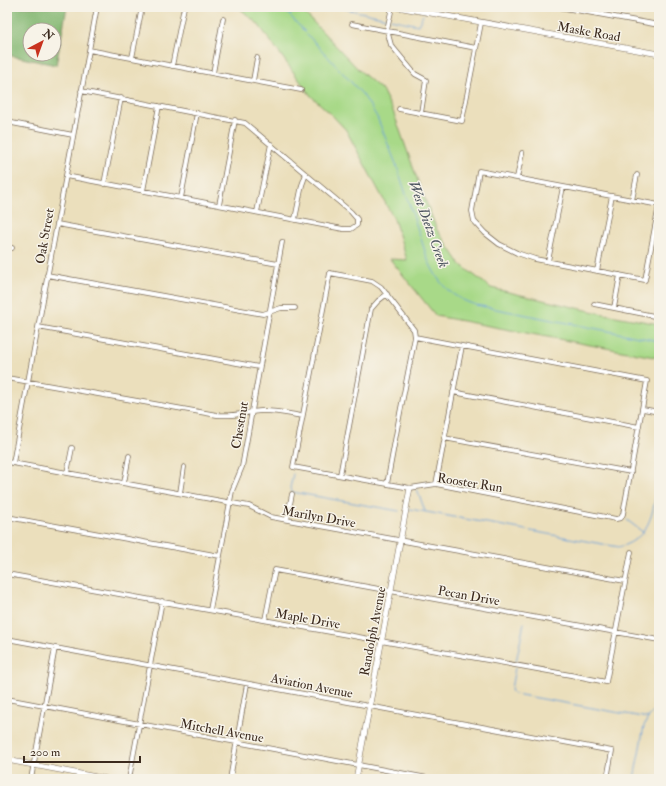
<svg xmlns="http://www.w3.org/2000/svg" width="666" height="786" font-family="'IM FELL Double Pica',serif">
	<rect width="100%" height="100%" fill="#f7f3e8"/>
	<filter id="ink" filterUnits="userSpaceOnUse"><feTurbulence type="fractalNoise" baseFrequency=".025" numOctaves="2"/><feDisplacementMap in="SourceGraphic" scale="8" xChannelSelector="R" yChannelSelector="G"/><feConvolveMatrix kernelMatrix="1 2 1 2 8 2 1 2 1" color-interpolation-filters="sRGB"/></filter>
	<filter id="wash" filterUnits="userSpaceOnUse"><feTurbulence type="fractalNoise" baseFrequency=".012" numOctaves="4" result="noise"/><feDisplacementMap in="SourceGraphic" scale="16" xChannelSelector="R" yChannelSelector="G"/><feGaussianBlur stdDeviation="0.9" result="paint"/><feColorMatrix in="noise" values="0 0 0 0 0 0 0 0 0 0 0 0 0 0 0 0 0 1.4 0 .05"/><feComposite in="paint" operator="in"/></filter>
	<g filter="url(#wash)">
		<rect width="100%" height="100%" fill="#ebdfbc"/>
		<!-- green -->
		<path fill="#a8d988" stroke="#728253" d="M238,7h61l60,63 23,20 11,21 26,73 18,46 24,35 30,23 108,25 60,11v34l-223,-42 -46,-57 17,1 -13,-41 -48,-89 -16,-17 -19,-17 -53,-72z"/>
		<!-- forest -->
		<path fill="#86b974" stroke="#607249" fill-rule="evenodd" d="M7,7h60l-11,58 -49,-10zM30,30h24v24h-24z"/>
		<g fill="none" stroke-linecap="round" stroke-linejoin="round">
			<!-- stream -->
			<path stroke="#6ca1d9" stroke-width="1" d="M282,7l81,88 14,22 19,47 32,96c11,24 22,37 48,45l183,36
				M337,7l50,11
				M426,9l1,-2
				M290,15l8,-8
				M390,19l28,6 5,-10
				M293,474l-3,14 2,4 107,19
				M417,489l8,22
				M410,509l209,38c35,-10 34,-40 40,-70
				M627,520l17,13
				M516,662l8,-39
				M515,668l-4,21 1,3 3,2 133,24
				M634,779l10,-53c4,-9 8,-15 15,-20"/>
		</g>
	</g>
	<g filter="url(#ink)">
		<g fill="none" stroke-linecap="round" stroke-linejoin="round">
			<!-- minor casing -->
			<g stroke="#796955" stroke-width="5.5">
				<path id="minor" d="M392,7l-5,23 4,15 24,29 11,6 -5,33
					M559,7l100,18
					M352,24l124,24
					M89,50l212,40
					M132,58l10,-51
					M172,66l12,-59
					M213,73l10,-54
					M253,81l4,-23
					M399,109l63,12 19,-98
					M7,122l66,13
					M479,171l180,34 -14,75 -110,-21 -18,-6 -18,-9 -14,-11 -11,-12 -2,-10z
					M66,176l277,53h8l6,-4v-6l-6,-7 -106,-89 -164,-32
					M517,178l5,-25
					M104,184l17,-86
					M143,191l16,-85
					M181,198l16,-85
					M632,200l5,-25
					M219,205l16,-85
					M257,212l14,-68
					M295,219l7,-34 4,-11
					M57,224l221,40
					M7,247l5,1
					M548,261l15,-74
					M597,271l15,-75
					M47,275l216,39 18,-6h14
					M594,304l65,13
					M614,308l6,-33
					M38,327l221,40
					M7,378l210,37c16,2 29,-3 44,-4 14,-1 28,3 41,5
					M453,392l186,35
					M643,409l16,3
					M444,438l187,34
					M7,462l242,44 22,11 354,64
					M13,463l84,-456
					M67,473l5,-25
					M340,475l31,-166 7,-8 9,-7
					M124,483l5,-27
					M387,484l13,-71 15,-76 -1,-7 -33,-43 -9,-6 -42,-8 -37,194 117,21 26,-4 180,35 5,-1 2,-4 24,-133 -232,-44
					M436,484l26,-138
					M180,493l4,-26
					M7,517l213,39
					M287,520l5,-26
					M7,574l569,102 30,6 25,-130
					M210,610l22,-119 10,-24 40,-225
					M265,620l10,-50 384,70
					M7,639l605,112 -5,28
					M7,699l426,80
					M31,779l24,-131
					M129,779l33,-178
					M230,779l17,-95"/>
			</g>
			<!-- tertiary casing -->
			<g stroke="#796955" stroke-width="6">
				<path id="tertiary" d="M397,7l262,47
					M7,760l100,19
					M356,779l54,-291"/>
			</g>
			<!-- minor -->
			<use href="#minor" stroke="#fff" stroke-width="4"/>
			<!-- tertiary -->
			<use href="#tertiary" stroke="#fff" stroke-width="5"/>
		</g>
	</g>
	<g text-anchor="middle" stroke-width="3" stroke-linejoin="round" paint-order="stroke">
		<!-- street labels -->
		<g font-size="13" fill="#3b2a1e" stroke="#f7f3e8">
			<text transform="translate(589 31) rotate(10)" y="5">Maske Road</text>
			<text transform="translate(44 236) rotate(-80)" y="5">Oak Street</text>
			<text transform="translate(239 425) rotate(-80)" y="5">Chestnut</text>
			<text transform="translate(470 482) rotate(9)" y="5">Rooster Run</text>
			<text transform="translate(319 516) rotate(10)" y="5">Marilyn Drive</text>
			<text transform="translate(469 595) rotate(10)" y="5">Pecan Drive</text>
			<text transform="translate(308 618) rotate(10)" y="5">Maple Drive</text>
			<text transform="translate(372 631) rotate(-79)" y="5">Randolph Avenue</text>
			<text transform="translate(312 685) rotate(11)" y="5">Aviation Avenue</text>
			<text transform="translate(222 730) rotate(10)" y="5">Mitchell Avenue</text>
		</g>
		<!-- water labels -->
		<g font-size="14" font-style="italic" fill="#4c545f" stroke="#f7f3e8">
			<text transform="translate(429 224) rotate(70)" y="5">West Dietz Creek</text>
		</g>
	</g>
	<!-- margin -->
	<rect width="666" height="786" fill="none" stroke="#f7f3e8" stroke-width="24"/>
	<!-- north arrow -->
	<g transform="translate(42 42) rotate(41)"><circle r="19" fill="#f7f3e8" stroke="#aca397"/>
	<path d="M0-3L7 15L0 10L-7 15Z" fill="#c8321e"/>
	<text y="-6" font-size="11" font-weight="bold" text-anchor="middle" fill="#3b2a1e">N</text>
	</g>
	<!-- scale -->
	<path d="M24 756v6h116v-6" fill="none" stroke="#3b2a1e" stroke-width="2"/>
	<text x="30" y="756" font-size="12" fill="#3b2a1e" stroke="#f7f3e8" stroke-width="3" paint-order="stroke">200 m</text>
</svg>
